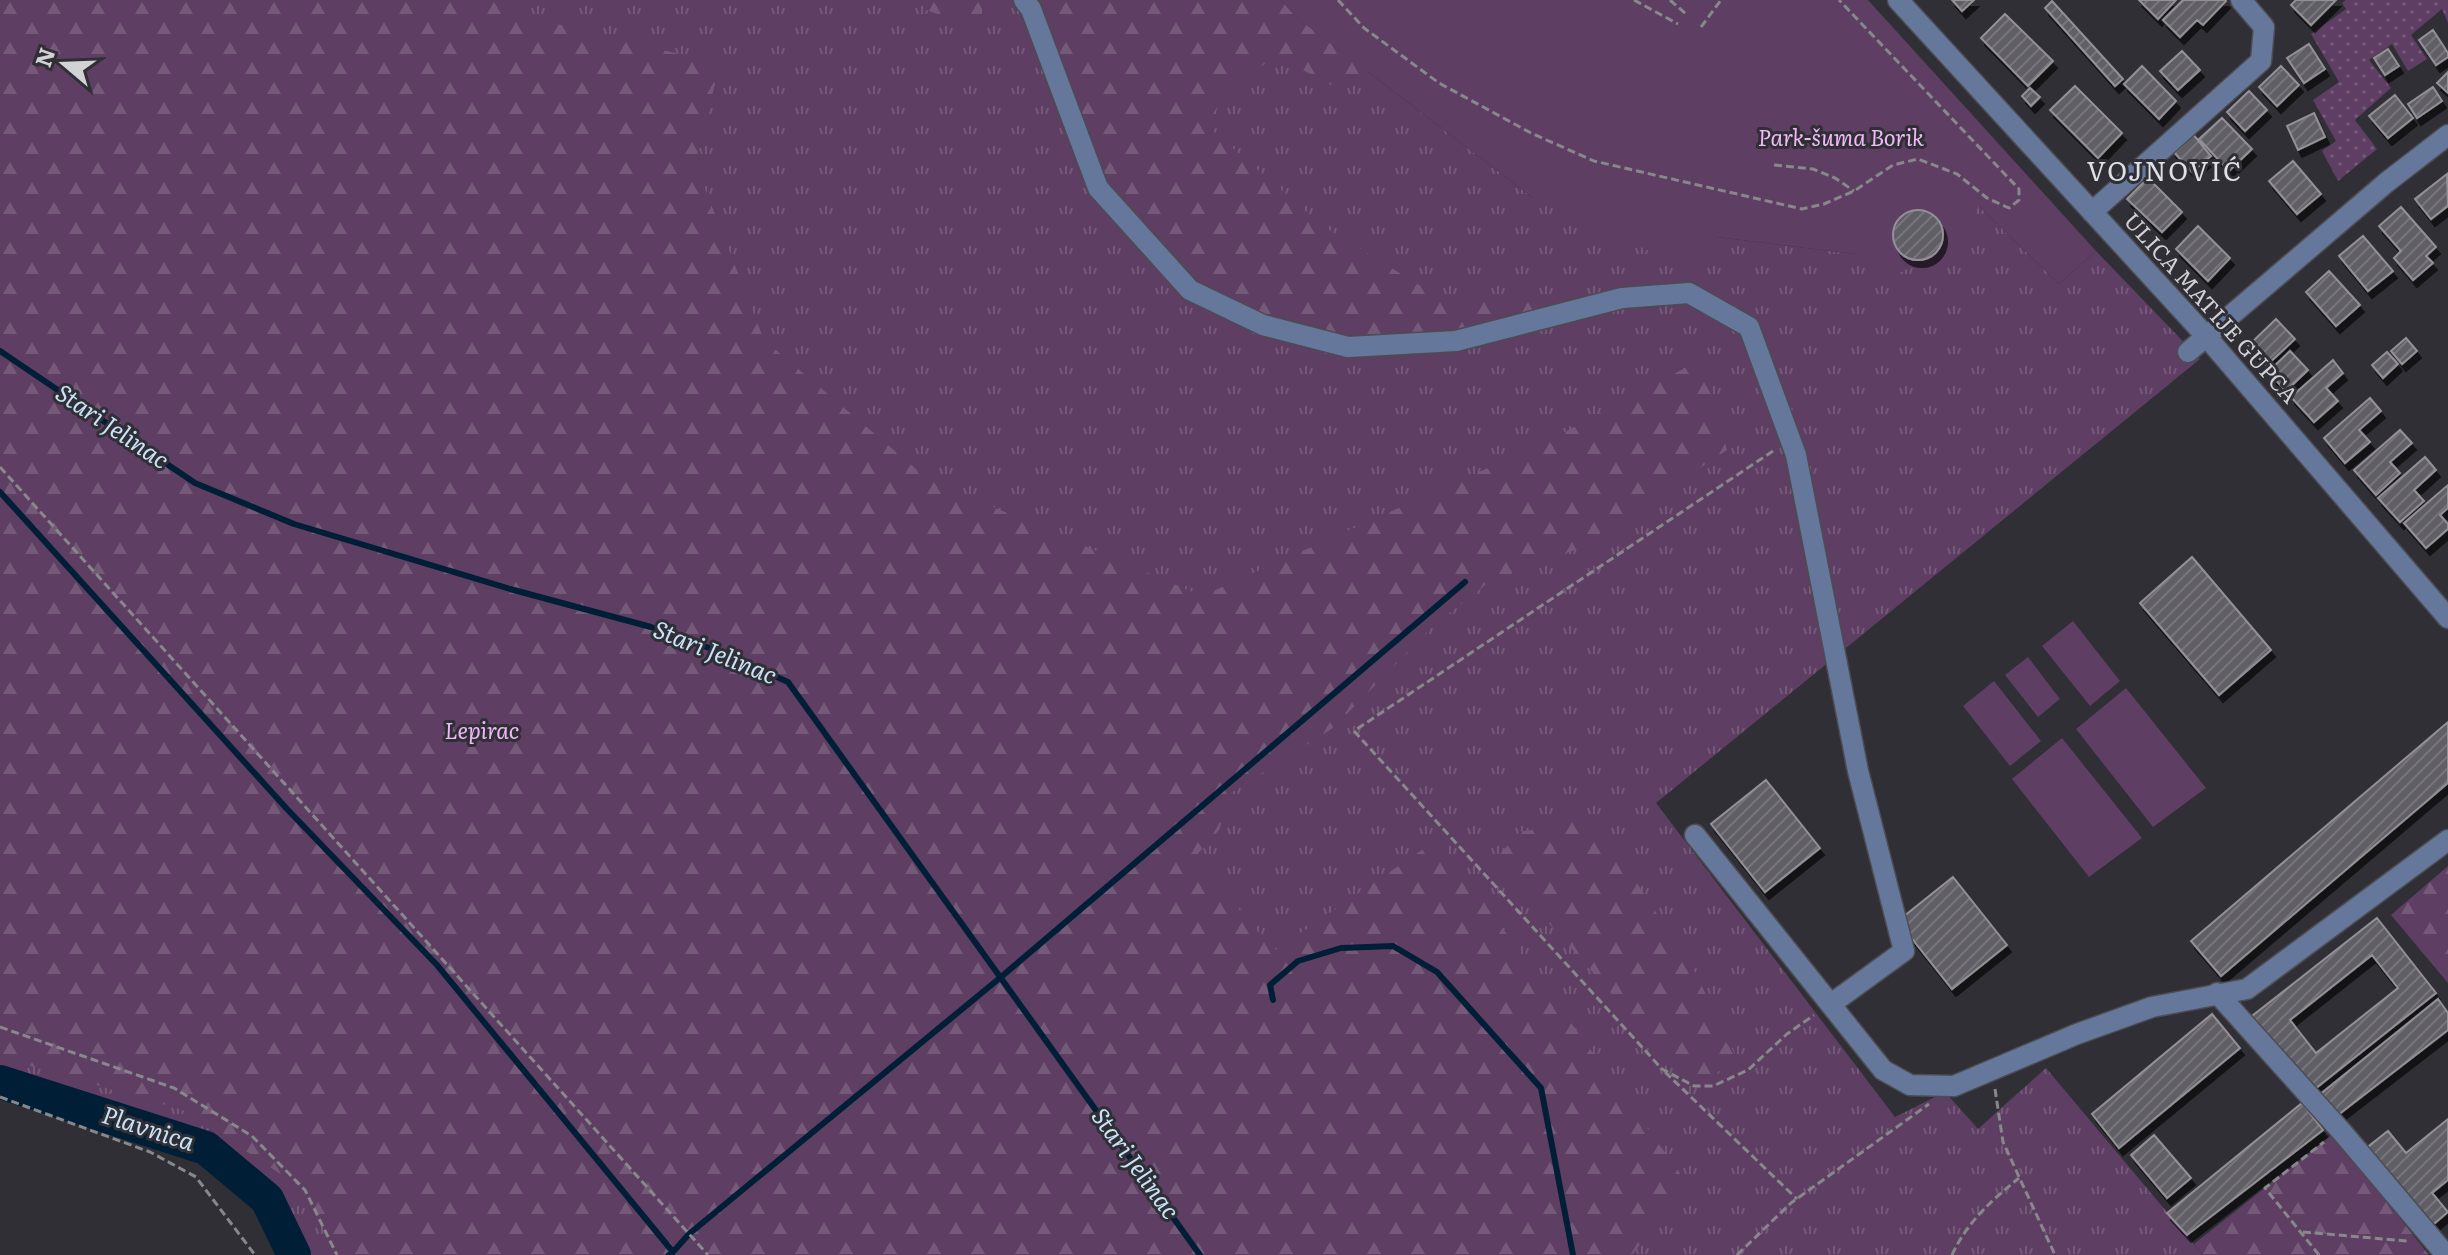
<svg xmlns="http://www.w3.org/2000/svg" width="2448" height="1255" font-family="Literata,serif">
	<defs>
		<pattern id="grass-tufts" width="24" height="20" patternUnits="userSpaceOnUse" patternTransform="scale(2)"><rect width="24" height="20" fill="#5e3e63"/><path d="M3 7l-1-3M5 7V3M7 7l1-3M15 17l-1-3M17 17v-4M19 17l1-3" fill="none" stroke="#745979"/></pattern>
		<pattern id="forest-firs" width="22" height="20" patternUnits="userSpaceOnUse" patternTransform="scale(2)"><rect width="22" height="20" fill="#5e3e63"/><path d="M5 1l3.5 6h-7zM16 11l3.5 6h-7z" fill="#745979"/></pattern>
		<pattern id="garden-dots" width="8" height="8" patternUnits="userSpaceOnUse" patternTransform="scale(2)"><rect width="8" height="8" fill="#5e3e63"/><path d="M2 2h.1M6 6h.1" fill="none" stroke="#745979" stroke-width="1.8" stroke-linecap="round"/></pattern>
		<pattern id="building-hatch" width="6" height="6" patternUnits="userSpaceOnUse" patternTransform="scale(2)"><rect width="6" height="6" fill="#615f66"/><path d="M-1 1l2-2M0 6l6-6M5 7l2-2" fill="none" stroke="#77757b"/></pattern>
		<filter id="shadow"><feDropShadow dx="4" dy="7" stdDeviation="0" flood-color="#0009"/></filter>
	</defs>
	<rect width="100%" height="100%" fill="#2f2f35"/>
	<!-- grass -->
	<path fill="url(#grass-tufts)" d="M0,0h1281l15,17 236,180 185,40 138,17 124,-48 80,78 37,-33 104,108 -544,444 239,314 50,-25 33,37 68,-61 157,187h-1909l-27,-56 -61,-51 -206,-66z"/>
	<!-- forest -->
	<path fill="url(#forest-firs)" d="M0,0h528l-3,16 195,48 -25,99 69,177 164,139 274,117 344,-154 156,-83 25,91 -150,99 -88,33 -57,45 -99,101 -102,65 -12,37 -24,27 79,94 164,-112 249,344 -55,72h-1294l-33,-65 -122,-80 -183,-53z
		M917,0h65v29l-56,-19z
		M1024,0h257l15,17 73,55 -36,14 -55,-29 -58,32 -7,42 110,95 119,73 107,-4 -9,24 -192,28 -158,-57 -92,-102z
		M1595,819l100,153 41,85c-22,21 -28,24 -57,12l-185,-207 25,-30z
		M2448,866v117l-57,-68z
		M2333,1134l96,121h-226l-9,-11z"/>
	<!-- park -->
	<path fill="#5e3e63" d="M1281,0h587l228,251 -37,33 -80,-78 -18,37 -75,36 -31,-25 -138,-17 -37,28 -148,-68 -236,-180z
		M2073,621l47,60 -30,25 -48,-60z
		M2028,657l32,42 -22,18 -33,-42z
		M1994,681l47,60 -31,25 -47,-60z
		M2126,688l80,100 -53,39 -77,-98z
		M2062,738l80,100 -53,39 -77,-98z"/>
	<!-- garden -->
	<path fill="url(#garden-dots)" d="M2346,0h102v23l-6,-14 -31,26 16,24 -19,12 -16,-27 -23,16 22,28 -36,32 22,29 -39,32 -16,-30 14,-10 -23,-41 26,-18 -28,-48 35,-25 -4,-6z"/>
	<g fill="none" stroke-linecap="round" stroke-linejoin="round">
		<!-- stream -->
		<path stroke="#001f36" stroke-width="6" d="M0,351l195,132 99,41 216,65 141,38 75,27 62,28 412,573
			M0,492l287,317 150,156 236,287 -4,3
			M1273,1000l-3,-15 28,-24 43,-13 52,-2 44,26 104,116 32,167
			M673,1252l16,-18 312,-257 464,-395"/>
		<!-- river -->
		<path stroke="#001f36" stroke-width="34" d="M0,1082l206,66 61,51 27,56"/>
	</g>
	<!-- building -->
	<path fill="url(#building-hatch)" stroke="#939098" stroke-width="2" fill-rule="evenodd" filter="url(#shadow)" d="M1952,0h22l-12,11z
		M2139,0h37l-18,19z
		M2183,0h42l1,1 -23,24 -6,-5 -17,17 -17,-17z
		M2296,0h40l-25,25 -20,-20z
		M2052,1l71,78 -8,7 -70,-78z
		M2005,14l48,47 -25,25 -47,-48z
		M2433,30l15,23v4l-12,8 -17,-25z
		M2309,44l16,25 -21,14 -17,-25z
		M2388,49l11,17 -14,9 -11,-17z
		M2182,51l18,19 -22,20 -18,-19z
		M2142,66l34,35 -17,18 -35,-35z
		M2281,66l18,19 -22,21 -18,-19z
		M2448,72v21l-11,-10z
		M2075,86l47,47 -24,25 -48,-48z
		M2433,87l9,14 -25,17 -9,-14z
		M2030,88l10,9 -9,9 -9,-10z
		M2249,91l18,19 -22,21 -18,-19z
		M2395,95l18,23 -25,20 -19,-22z
		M2314,113l11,24 -27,13 -11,-24z
		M2222,118l30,31 -23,22 -30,-32z
		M2192,133l19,23 -19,16 -20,-22z
		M2293,161l28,33 -24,20 -28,-33z
		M2447,174l1,32 -17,13 -16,-20z
		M2148,178l34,34 -20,20 -35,-33z
		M2401,207l35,40 -10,9 7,7 -20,17 -19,-22 7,-7 -22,-25z
		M1893 235a25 25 0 1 1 50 0a25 25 0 1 1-50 0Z
		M2198,226l32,32 -22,23 -32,-32z
		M2363,236l30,35 -25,20 -29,-35z
		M2329,271l31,34 -24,21 -30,-34z
		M2276,319l19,20 -29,27 -18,-20z
		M2406,338l11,13 -15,13 -11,-13z
		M2290,351l18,19 -22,21 -18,-19z
		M2387,352l11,12 -15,14 -11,-13z
		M2333,360l10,13 -17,15 12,13 -24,21 -23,-25z
		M2370,398l11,13 -22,19 11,12 -25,21 -21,-25z
		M2400,430l12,13 -22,19 10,11 -24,22 -22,-25z
		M2425,457l11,13 -22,20 10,11 -24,21 -22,-24z
		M2448,485v23l-8,7 8,9v5l-22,19 -22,-25z
		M2192,557l79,93 -52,45 -79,-92z
		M2448,722v61l-227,193 -30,-35z
		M1766,780l54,68 -55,44 -54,-68z
		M1953,877l54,68 -55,44 -54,-68z
		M2377,918l59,75 -125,99 -59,-76zM2372,955l26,33 -82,65 -26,-33z
		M2438,999l10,14v17l-114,88 -16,-22z
		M2212,1014l28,34 -121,100 -27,-34z
		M2302,1103l21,27 -136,105 -20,-22z
		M2448,1119v61l-16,13 16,19 -19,16 -64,-79 23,-18 18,22z
		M2154,1135l37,43 -24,20 -36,-43z"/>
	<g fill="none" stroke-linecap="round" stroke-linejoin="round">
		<!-- minor casing -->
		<g stroke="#4c4c52" stroke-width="23">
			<path id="minor" d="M1024,0l7,9 67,179 92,102 73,35 85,22 108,-6 166,-43 67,-5 60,34 47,128 62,316 46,180 -73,53
				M1898,0l307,335 243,283
				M2092,212l169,-151 3,-34 -23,-27
				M2188,352l199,-170 61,-47
				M1695,835l188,235 27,15 44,1 123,-52 75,-27 95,-18 201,-149
				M2217,993l125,139 104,123"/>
		</g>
		<!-- path -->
		<path stroke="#87878c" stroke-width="3" stroke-dasharray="8 4" stroke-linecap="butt" d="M1338,0l26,28 75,55 92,50 63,28 208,48 22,-5 30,-13 39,-26 25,-6 39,15 30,24 22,10 10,-8v-11l-180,-189
			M1634,0l44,24
			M1670,0l16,14
			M1701,27l20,-27
			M1774,165l39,4 22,9 19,13
			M1773,451l-419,280 308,338 32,17h19l35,-16 39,-36 27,-19
			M0,467l708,788
			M0,1027l174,61 78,48 53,54 32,65
			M1665,1072l132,127
			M1995,1089l8,53 52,113
			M0,1097l150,55 46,25 59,78
			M2303,1232l104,9
			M1737,1255l54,-52 138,-99
			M1952,1255c15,-33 40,-55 67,-77
			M2319,1255l-54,-67 59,-46"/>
		<!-- minor -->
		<use href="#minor" stroke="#65789c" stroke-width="20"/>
	</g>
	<g text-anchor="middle" stroke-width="6" stroke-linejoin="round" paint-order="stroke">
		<!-- park labels -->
		<g font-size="22" font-style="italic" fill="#f0b9f8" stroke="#2f2f35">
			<text x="1841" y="146">Park-šuma Borik</text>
			<text x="482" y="739">Lepirac</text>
		</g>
		<!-- street labels -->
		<g font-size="22" fill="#d2d2d6" stroke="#2f2f35">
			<text transform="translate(2211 308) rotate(48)" y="8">ULICA MATIJE GUPCA</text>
		</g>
		<!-- water labels -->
		<g font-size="24" font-style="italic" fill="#c8e3f9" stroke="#2f2f35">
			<text transform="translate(112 427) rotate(34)" y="8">Stari Jelinac</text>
			<text transform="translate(715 653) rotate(22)" y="8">Stari Jelinac</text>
			<text transform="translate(148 1129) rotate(18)" y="8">Plavnica</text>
			<text transform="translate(1135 1164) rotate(54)" y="8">Stari Jelinac</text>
		</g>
		<!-- quarter labels -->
		<g font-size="26" letter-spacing="2" fill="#dfe0e8" stroke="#2f2f35">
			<text x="2165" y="181">VOJNOVIĆ</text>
		</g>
	</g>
	<!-- north arrow -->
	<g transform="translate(64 64) rotate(289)" stroke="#2f2f35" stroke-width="6" paint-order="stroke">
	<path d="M0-6L14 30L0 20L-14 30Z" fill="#d2d2d6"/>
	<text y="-12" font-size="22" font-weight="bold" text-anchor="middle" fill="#d2d2d6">N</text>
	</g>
</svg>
